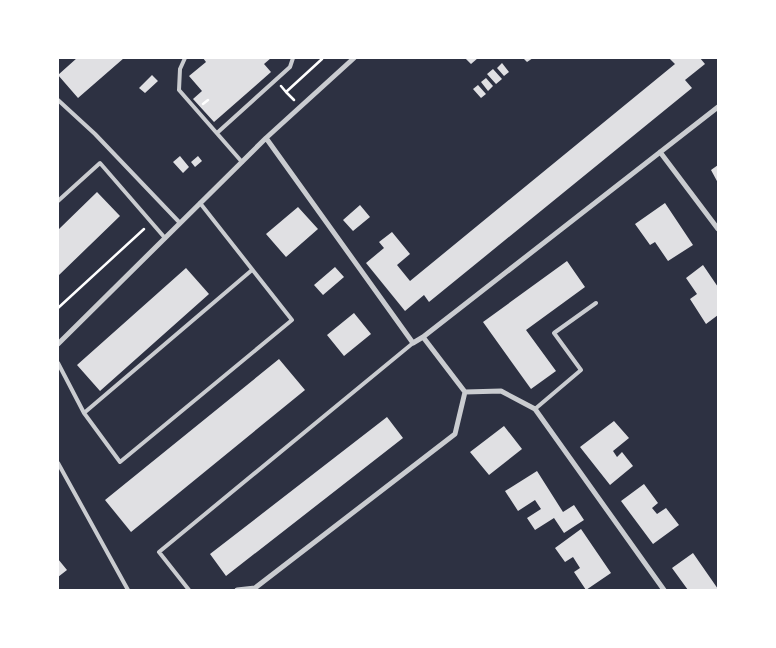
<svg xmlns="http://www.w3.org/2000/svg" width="776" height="648" font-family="Arial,sans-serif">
	<rect width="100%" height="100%" fill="#2d3142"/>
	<!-- building -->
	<path fill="#e0e0e3" d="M77,58h47l-46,40 -20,-23z
		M203,58h68l-7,6 7,8 -57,50 -21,-23 9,-8 -13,-15 17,-14z
		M465,58h13l-7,6z
		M523,58h10l-6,4z
		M669,58h31l5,6 -20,16 7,8 -263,214 -5,-7 -19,16 -39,-48 18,-15 -5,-6 13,-10 18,22 -13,11 13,16 265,-217z
		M502,63l7,9 -5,4 -7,-8z
		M493,69l9,10 -6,5 -9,-10z
		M152,75l6,6 -13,12 -6,-5z
		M486,78l7,8 -5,5 -7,-9z
		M478,85l8,9 -5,4 -8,-9z
		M180,156l9,11 -6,6 -10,-11z
		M198,156l4,5 -7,6 -4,-5z
		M718,165v18l-7,-13z
		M97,192l23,24 -62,60v-46z
		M665,203l28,42 -25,16 -13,-19 -5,3 -15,-21z
		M360,205l10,12 -17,14 -10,-11z
		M298,207l20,22 -32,28 -20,-23z
		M567,261l18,26 -59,43 30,41 -25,18 -48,-67z
		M703,265l15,22v28l-12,9 -16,-25 7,-5 -11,-16z
		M335,267l9,10 -21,18 -9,-10z
		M186,268l23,26 -109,97 -23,-26z
		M354,313l17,21 -27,22 -17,-21z
		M279,359l26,31 -174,142 -26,-32z
		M387,417l16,21 -177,138 -16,-22z
		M614,421l15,17 -16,13 4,6 5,-5 11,14 -23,19 -30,-38z
		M504,426l18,23 -33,26 -19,-23z
		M537,471l26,41 11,-7 10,15 -20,13 -10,-15 -19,12 -8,-12 14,-9 -6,-9 -17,11 -13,-20z
		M644,484l14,19 -6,5 5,6 9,-6 13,17 -26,19 -32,-43z
		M581,529l30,44 -25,17 -12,-18 6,-4 -7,-11 -8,5 -10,-14z
		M693,553l25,36v1h-30l-16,-22z
		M58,559l9,11 -9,7z"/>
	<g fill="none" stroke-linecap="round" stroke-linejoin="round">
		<!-- path -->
		<path stroke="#fff" stroke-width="2.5" d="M281,86l5,6 36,-33
			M286,92l8,8
			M203,104l5,-4
			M58,308l86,-79"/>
		<!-- service -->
		<path stroke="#caccd0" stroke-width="4" d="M185,58l-5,11 -1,21 63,72
			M58,100l37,34 85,89
			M217,133l73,-66 3,-9
			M58,201l42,-38 65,75
			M58,363l26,50 36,49 172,-142 -92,-117
			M535,409l46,-39 -27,-37 42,-30
			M84,413l168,-143
			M58,463l70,127
			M189,590l-30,-38 254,-209"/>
		<!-- minor -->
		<path stroke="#caccd0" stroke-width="5" d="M266,138l147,205 10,-6
			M660,152l58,77
			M58,344l208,-206 88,-80
			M465,392l-42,-55 295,-230
			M465,392l36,-1 34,18 129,181
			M237,590l18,-2 200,-154 10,-42"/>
	</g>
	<!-- border -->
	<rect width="776" height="648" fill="none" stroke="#ffffff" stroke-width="118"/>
</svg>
